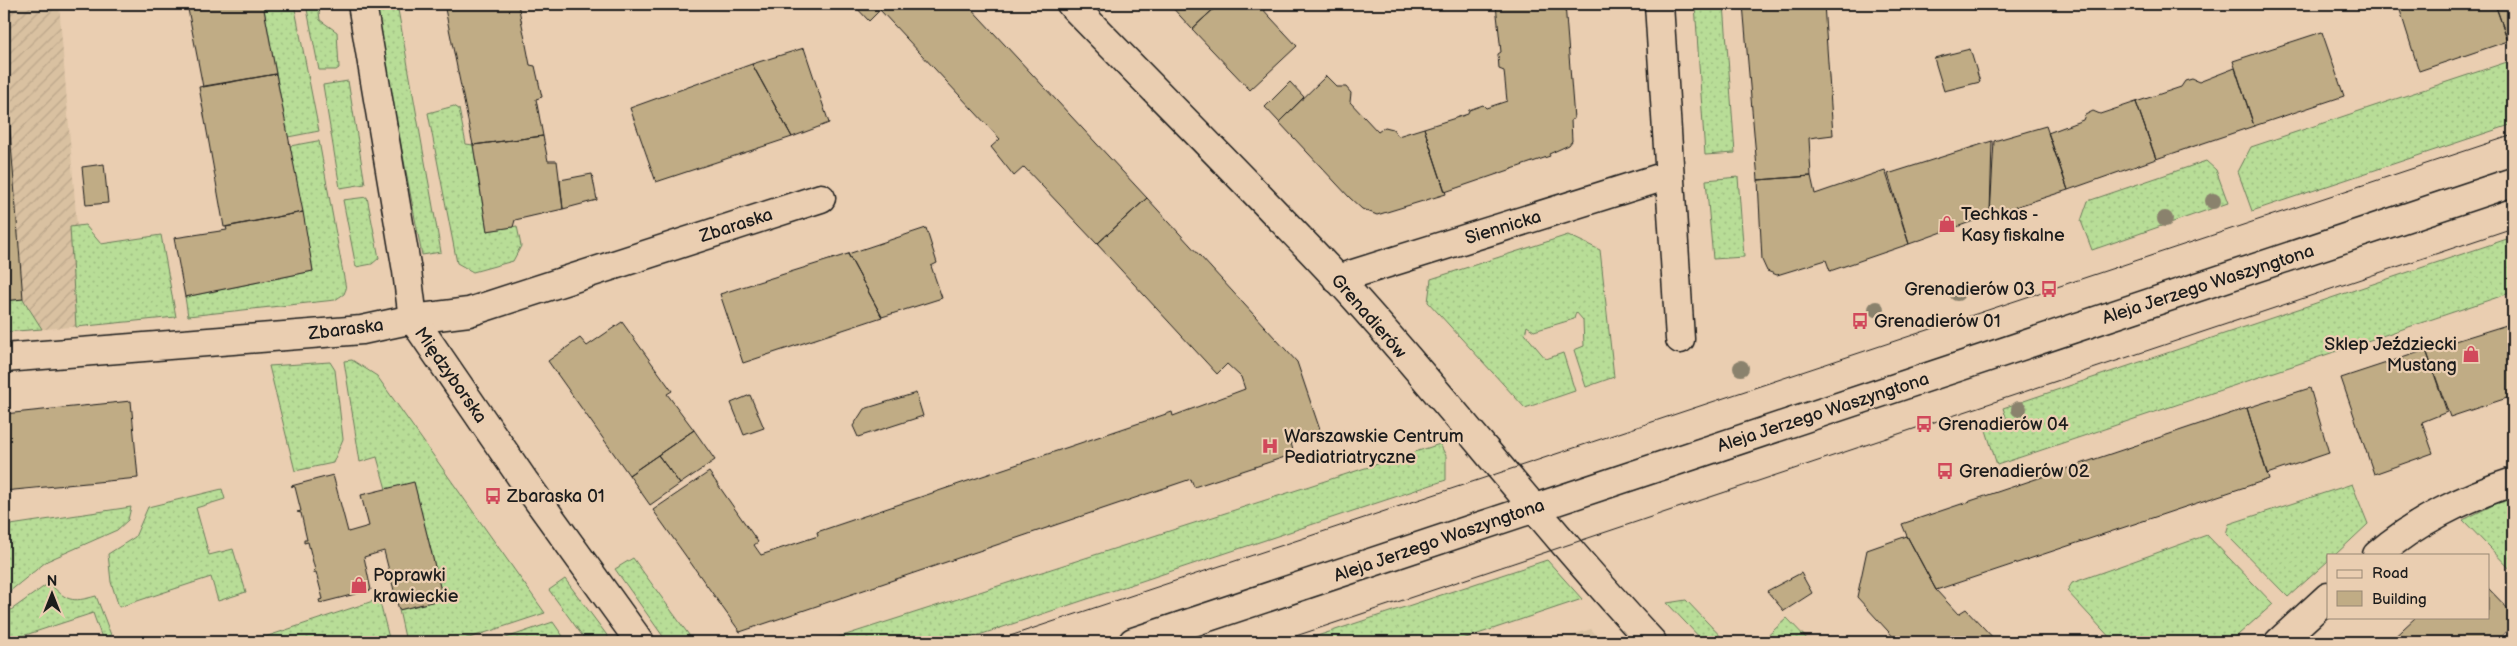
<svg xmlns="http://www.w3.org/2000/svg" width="2517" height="646" font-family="'Balsamiq Sans',sans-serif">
	<defs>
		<pattern id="industrial-furrows" width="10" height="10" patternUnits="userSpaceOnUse" patternTransform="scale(1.25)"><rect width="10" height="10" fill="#d9c1a1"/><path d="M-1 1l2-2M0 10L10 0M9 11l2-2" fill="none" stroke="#baa58a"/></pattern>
		<pattern id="grass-dots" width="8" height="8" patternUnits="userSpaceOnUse" patternTransform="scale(1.25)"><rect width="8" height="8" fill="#b8dd97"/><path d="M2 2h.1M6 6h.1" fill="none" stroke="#9ebd82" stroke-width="1.8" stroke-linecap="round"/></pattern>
	</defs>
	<rect width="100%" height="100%" fill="#eaceb1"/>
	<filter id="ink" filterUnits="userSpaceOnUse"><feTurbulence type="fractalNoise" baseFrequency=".02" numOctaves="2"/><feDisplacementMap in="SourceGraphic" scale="10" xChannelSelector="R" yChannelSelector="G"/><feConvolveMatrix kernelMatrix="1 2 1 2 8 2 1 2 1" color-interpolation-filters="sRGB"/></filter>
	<g filter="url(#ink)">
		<!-- built -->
		<path fill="#d9c1a1" d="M1591,629l12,13h-50z"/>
		<!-- industrial -->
		<path fill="url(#industrial-furrows)" d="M4,4h55l26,322 -81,6z"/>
		<!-- grass -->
		<path fill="url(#grass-dots)" stroke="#6a7c5a" d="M263,4h31l25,127 -31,6z
			M306,4h12l2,16 17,12 2,36 -3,2h-17z
			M374,4h23l44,248 -19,3z
			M1695,4h29l11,149 -30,2z
			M2510,61l3,10v53l-261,87 -14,-39 13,-25z
			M348,81l17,103 -25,4 -17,-103z
			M454,106l5,3 7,35 7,1 14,86 30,-5 4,20 -8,15 -40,11 -16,-9 -29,-150z
			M317,141h2l27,148 -2,5 -9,6 -147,16 -3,-19 128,-26 -23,-125z
			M2206,161l10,9 12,33 -136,47 -11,-29 7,-20z
			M1738,177l6,80 -31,2 -7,-79z
			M367,197l12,61 -7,6 -16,3 -13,-67z
			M85,225l16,19 60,-9 15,82 -100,10 -6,-100z
			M1568,235l32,15 14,127 -28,10 -12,-37 10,-4 -1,-26 -7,-8 -2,7 -40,12 -7,-5 -2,8 21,25 17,-6 12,38 -50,17 -97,-106 3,-23z
			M2513,237v55l-516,173 -12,-38 22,-7 -4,-12z
			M23,299l19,30 -38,3v-31z
			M352,360l25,16 168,237 -88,29h-51l-7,-32 44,-11 -29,-116 -28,6 -9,-32 -17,5 -16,-101z
			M330,362l5,8 8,69 -10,24 -38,8 -26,-105z
			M1440,444l6,12v24l-488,162h-134z
			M2352,484l16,40 -33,31h-7v6l-40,36 -62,-63 3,-10z
			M222,489l3,10 -29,9 13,47 24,-6 13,43 -28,9 -7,-24 -92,30 -8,-25 -3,-28 27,-17 13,-30z
			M2513,495v77l-50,-52z
			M131,507l-3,13 -11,10 -70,31 -43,35v-70z
			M2207,535l66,69 -43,38h-116l-47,-51 5,-8z
			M633,558l61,84h-27l-52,-73z
			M1547,560l35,39 -128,43h-155z
			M565,579l47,63h-25l-38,-52z
			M49,583c18,18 22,20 47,13l15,39 -9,3 -9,-25 -89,29v-27z
			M379,599l11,43h-140z
			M1686,600l40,42h-22l-37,-39z
			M1787,618l23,24h-49z
			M553,622l14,20h-73z"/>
		<!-- building -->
		<path fill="#c0ac85" stroke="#1c1c1c" d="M187,4h76l13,70 -73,13z
			M444,4h74l12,61 5,1 7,31 -6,2 7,37 -70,9z
			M853,4h33l-17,17z
			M886,4h81l180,194 -50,46 -73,-77 -10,9 -23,-29 9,-8 -120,-129z
			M1169,4h50l-27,25z
			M1219,4h39l39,42 -47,44 -58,-61z
			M1565,4l9,115 -3,1 1,21 -3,4 -20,9 1,2 -105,36 -21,-64 44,-14 1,-4 14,-5 3,3 21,-7 -3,-30 -5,-2 -1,-15 3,-2 -5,-47z
			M1743,4h81l9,131 -24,3 2,38 -53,4z
			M2410,4h85l13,37 -89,30 -20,-64z
			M2495,4h18v35l-5,2z
			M2322,32l22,64 -90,30 -21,-65z
			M804,48l25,75 -37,14 -40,-73z
			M1970,49l10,33 -36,9 -10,-33z
			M4,53l19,246 -19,2z
			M752,64l40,73 -136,45 -26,-74z
			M2235,68l19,58 -98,33 -20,-57 45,-15 4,-6 7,-2 7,3z
			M276,74l27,138 -79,15 -25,-140z
			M1326,76l11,11h9l5,6 -1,9 28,30 7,-5 8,2 5,7 26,-8 22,66 -69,21 -15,-6 -12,-11 -71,-76z
			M1290,82l14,15 -25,25 -14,-15z
			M2136,102l20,57 -88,31 -20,-57 35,-13 2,-5 8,-4 7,3z
			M2046,126l22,64 -78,25 4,-74z
			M543,136l5,25h9l6,48 -48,11 -2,7 -26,4 -14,-86z
			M1992,141l-2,74 -81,29 -21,-70z
			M104,164l4,39 -22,2 -4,-38z
			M1885,170l24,74 -79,27 -4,-11 -49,15 -10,-4 -5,-11 -4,-80 53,-4 4,18z
			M592,174l5,26 -34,9 -3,-29z
			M1147,198l150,164 24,71 -30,10 3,11 -100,33 -3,-8 -451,153 -87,-122 56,-38 49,70 -4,3 7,10 57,-19 -1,-4 355,-120 1,4 72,-27 -4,-12 -14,-13 -10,10 -120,-130z
			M303,212l10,59 -128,26 -11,-59 53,-8 -1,-3z
			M926,228l11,35 -6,3 11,32 -60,19 -34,-63z
			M848,254l34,63 -139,46 -23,-69z
			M622,322l50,69 -5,3 27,36 -65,45 -81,-114 32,-23 7,8z
			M2513,323v73l-63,21 -24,-67z
			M2426,350l21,62 -25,10 11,31 -59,21 -33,-96z
			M2310,388l19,65 -62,21 -20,-66z
			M916,393l7,23 -65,21 -5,-11 11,-17z
			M750,395l14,33 -20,7 -13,-32z
			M131,401l7,77 -134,13v-77z
			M2247,408l22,71 -333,111 -29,-54 -5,-12z
			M694,430l21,30 -35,24 -22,-29z
			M658,455l22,29 -30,21 -21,-30z
			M333,475l15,57 21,-6 -8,-31 53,-13 29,117 -44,11 -15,-59 -20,6 7,33 -51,13 -1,-3 4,-1 -7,-27 -4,1 3,-3 -7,-28 -4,1v-3h3l-6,-27 -4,-1 4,-1 -6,-24 -4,-1z
			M1907,536l29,54 22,24 8,-5 31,33h-99l-41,-45 10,-47z
			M1801,573l11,20 -28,18 -17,-20z
			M2488,588l25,26v11l-18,17h-106l27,-25h72z"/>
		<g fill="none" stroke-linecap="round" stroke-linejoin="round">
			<!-- street casing -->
			<g stroke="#1c1c1c" stroke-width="31">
				<path id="street" d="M1659,4l21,335
					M1337,279l332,-104
					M4,358l358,-28 51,-11 56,-7 352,-114
					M2377,555c38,-33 89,-58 136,-73
					M2279,642l49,-45"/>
			</g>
			<!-- secondary casing -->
			<g stroke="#1c1c1c" stroke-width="31">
				<path id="secondary" d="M362,4l45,267 6,48 111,162 116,161
					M1071,4c88,91 179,181 266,274 109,118 205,247 315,364
					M1133,642l1380,-460"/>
			</g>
			<!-- street -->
			<use href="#street" stroke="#eaceb1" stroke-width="28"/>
			<!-- secondary -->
			<use href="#secondary" stroke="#eaceb1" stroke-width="28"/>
			<!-- tram -->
			<path stroke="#1c1c1c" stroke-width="1" d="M992,642l1521,-507
				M1278,642l1235,-414"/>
		</g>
		<!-- trees -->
		<g fill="#8a826d">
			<circle cx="2213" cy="201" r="8"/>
			<circle cx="2165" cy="219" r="8"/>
			<circle cx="1957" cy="293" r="8"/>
			<circle cx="1876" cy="309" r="8"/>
			<circle cx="1741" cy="368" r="8"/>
			<circle cx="2019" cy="409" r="8"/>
		</g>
	</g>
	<!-- icons -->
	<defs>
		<g id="shop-bare" transform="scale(1.35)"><path d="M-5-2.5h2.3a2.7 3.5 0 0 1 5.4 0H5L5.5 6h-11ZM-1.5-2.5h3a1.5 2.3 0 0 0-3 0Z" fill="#d1495b" stroke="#eaceb1" stroke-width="2.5" paint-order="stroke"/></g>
		<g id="bus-bare" transform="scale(1.35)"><path d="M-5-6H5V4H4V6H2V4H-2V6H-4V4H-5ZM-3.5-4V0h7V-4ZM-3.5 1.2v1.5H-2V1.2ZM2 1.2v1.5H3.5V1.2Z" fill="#d1495b" stroke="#eaceb1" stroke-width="2.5" paint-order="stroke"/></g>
		<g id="hospital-bare" transform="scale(1.35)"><path d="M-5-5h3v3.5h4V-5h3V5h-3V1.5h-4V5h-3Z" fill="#d1495b" stroke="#eaceb1" stroke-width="2.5" paint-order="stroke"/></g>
	</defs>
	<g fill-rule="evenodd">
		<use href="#shop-bare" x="1947" y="224"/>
		<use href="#bus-bare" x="2049" y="289"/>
		<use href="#bus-bare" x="1860" y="321"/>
		<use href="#shop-bare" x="2471" y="354"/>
		<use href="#bus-bare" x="1924" y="424"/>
		<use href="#hospital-bare" x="1270" y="446"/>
		<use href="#bus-bare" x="1945" y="471"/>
		<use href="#bus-bare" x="493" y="496"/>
		<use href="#shop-bare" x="359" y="585"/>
	</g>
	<g text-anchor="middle" stroke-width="4.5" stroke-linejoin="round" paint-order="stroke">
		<!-- poi labels -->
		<g font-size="18" fill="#1c1c1c" stroke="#eaceb1" text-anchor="start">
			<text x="1961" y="220">Techkas -<tspan x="1961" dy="21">Kasy fiskalne</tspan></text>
			<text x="2035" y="295" text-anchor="end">Grenadierów 03</text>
			<text x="1874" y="327">Grenadierów 01</text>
			<text x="2457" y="350" text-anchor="end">Sklep Jeździecki<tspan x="2457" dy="21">Mustang</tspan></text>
			<text x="1938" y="430">Grenadierów 04</text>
			<text x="1284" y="442">Warszawskie Centrum<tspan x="1284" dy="21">Pediatriatryczne</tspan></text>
			<text x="1959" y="477">Grenadierów 02</text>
			<text x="507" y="502">Zbaraska 01</text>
			<text x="373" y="581">Poprawki<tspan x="373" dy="21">krawieckie</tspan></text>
		</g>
		<!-- street labels -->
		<g font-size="18" fill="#1c1c1c" stroke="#eaceb1">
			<text transform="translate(736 225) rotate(-18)" y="6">Zbaraska</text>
			<text transform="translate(1503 227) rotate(-17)" y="6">Siennicka</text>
			<text transform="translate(2208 284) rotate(-18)" y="6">Aleja Jerzego Waszyngtona</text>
			<text transform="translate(1369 316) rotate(49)" y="6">Grenadierów</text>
			<text transform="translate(346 329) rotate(-7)" y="6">Zbaraska</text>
			<text transform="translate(451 375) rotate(55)" y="6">Międzyborska</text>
			<text transform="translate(1823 412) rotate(-18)" y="6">Aleja Jerzego Waszyngtona</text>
			<text transform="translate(1439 540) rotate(-19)" y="6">Aleja Jerzego Waszyngtona</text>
		</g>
	</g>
	<!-- margin -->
	<rect width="2517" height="646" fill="none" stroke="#eaceb1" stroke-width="20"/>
	<rect x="10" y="10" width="2497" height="626" fill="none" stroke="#1c1c1c" stroke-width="2" filter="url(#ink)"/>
	<!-- legend -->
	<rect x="2327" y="554" width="162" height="65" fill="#eaceb1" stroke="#988775"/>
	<rect x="2337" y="570" width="25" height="8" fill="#eaceb1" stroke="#988775"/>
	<text x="2372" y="578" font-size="15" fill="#1c1c1c">Road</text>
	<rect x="2337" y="591" width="25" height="15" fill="#c0ac85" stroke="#988775"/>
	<text x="2372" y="604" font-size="15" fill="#1c1c1c">Building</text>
	<!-- north arrow -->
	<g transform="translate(52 594)" stroke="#eaceb1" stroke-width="4" paint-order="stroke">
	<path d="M0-4L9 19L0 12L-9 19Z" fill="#1c1c1c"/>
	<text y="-8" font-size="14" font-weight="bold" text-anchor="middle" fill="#1c1c1c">N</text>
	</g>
</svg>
